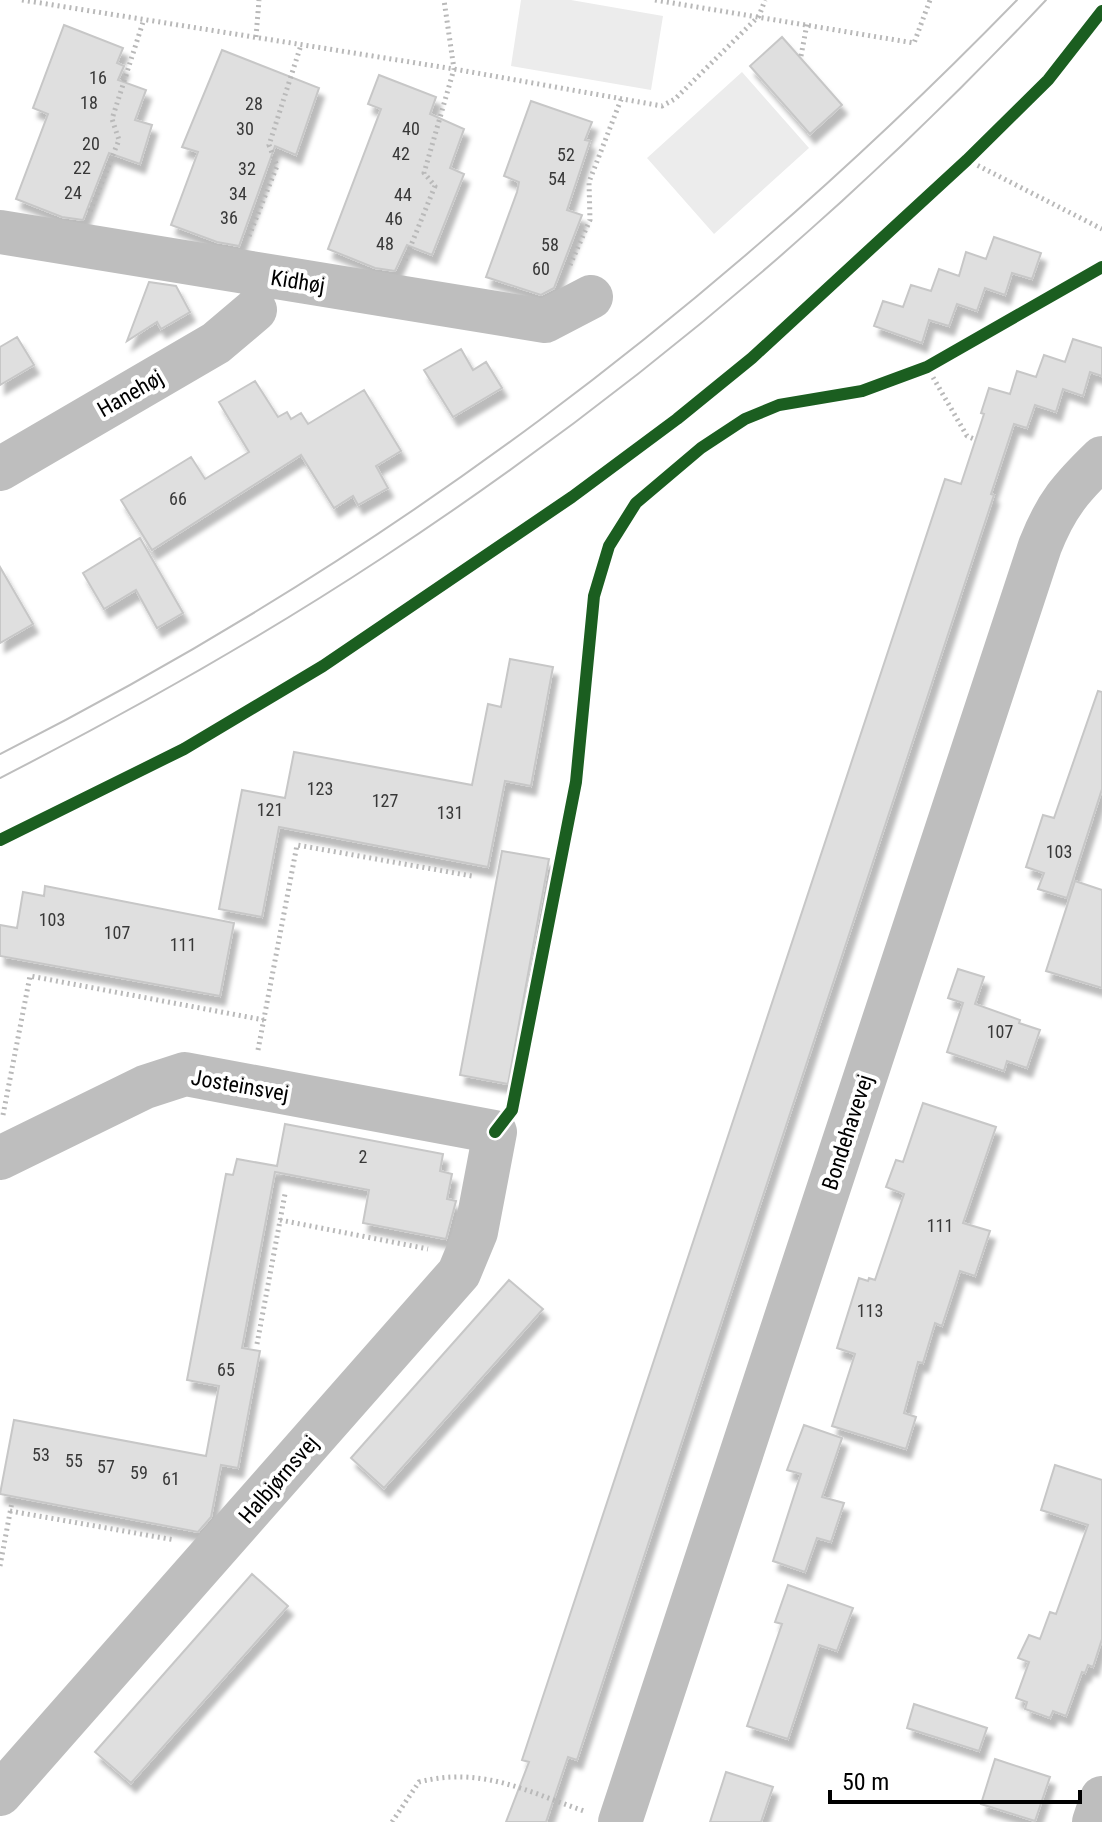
<svg xmlns="http://www.w3.org/2000/svg" width="1102" height="1822" font-family="'Roboto Condensed',sans-serif">
	<defs>
		<filter id="shadow"><feDropShadow dx="5" dy="9" stdDeviation="2" flood-color="#0004"/></filter>
	</defs>
	<rect width="100%" height="100%" fill="#fff"/>
	<!-- green -->
	<path fill="#ececec" d="M521,0h50l92,16 -12,74 -140,-24z
		M742,72l67,76 -95,86 -67,-76z"/>
	<!-- building -->
	<path fill="#dfdfdf" stroke="#c7c7c7" stroke-width="2" filter="url(#shadow)" d="M64,25l59,23 -6,15 7,3 -6,14 28,10 -11,30 17,5 -12,39 -31,-11 -26,67 -21,-3 -46,-18 32,-85 -15,-6z
		M782,37l60,68 -32,29 -60,-68z
		M222,50l97,38 -23,67 -21,-9 -36,100 -22,-4 -46,-17 27,-73 -16,-5z
		M379,75l57,22 -6,17 34,15 -14,39 14,6 -32,81 -25,-10 -12,26 -20,-3 -47,-19 53,-140 -13,-5z
		M531,101l61,21 -7,18 5,1 -23,69 15,5 -28,73 -13,7 -55,-18 31,-85 2,-10 -15,-6z
		M994,237l47,16 -9,26 -20,-6 -7,22 -20,-7 -8,23 -20,-7 -8,22 -20,-6 -7,23 -48,-17 9,-25 20,6 8,-22 20,6 8,-22 20,7 7,-24 20,7z
		M149,282l27,4 14,26 -29,17 -4,-7 -30,19z
		M17,337l17,28 -34,20v-38z
		M1073,339l29,9v28l-12,-4 -7,24 -20,-7 -7,23 -21,-7 -8,23 -13,-4 -23,70 3,1 -417,1265 -9,-3 -22,65h-40l23,-60 -7,-2 423,-1281 16,5 23,-70 -3,-1 8,-25 21,6 7,-23 19,6 8,-22 21,7z
		M461,349l12,21 13,-8 16,26 -49,29 -29,-47z
		M255,381l23,36 9,-5 4,7 10,-6 7,11 56,-34 37,61 -25,15 12,22 -30,17 -5,-9 -19,12 -33,-53 -149,95 -31,-50 70,-43 14,22 44,-27 -30,-50z
		M140,538l43,75 -26,15 -21,-38 -32,19 -21,-36z
		M0,567l33,57 -33,19z
		M510,659l43,8 -22,119 -26,-5 -17,86 -209,-40 -17,90 -43,-8 23,-119 43,8 9,-46 178,33 16,-81 13,3z
		M1098,691l4,1v97l-35,109 -29,-9 6,-16 -18,-6 17,-52 11,3z
		M502,851l47,8 -41,225 -48,-9z
		M1075,881l27,9v98l-56,-17z
		M45,886l189,37 -14,73 -220,-40v-31l17,3 6,-36 21,4z
		M958,969l26,8 -9,27 45,16 -1,3 21,7 -13,38 -20,-7 -3,10 -57,-19 16,-49 -15,-5z
		M923,1103l73,24 -33,96 27,8 -15,45 -15,-5 -18,55 -7,-3 -12,40 -5,-1 -14,51 12,4 -10,32 -74,-23 23,-72 -18,-6 22,-70 9,3 1,-3 6,2 29,-86 -18,-7 10,-27 7,2z
		M285,1124l158,30 -3,17 12,3 -5,25 9,2 -10,38 -83,-16 6,-33 -94,-18 -33,176 18,3 -22,117 -17,-3 -10,52 -13,15 -198,-38 14,-74 192,36 13,-70 -32,-6 39,-206 7,1 4,-16 40,7z
		M509,1280l34,29 -159,179 -33,-30z
		M804,1425l38,13 -20,59 22,6 -13,39 -14,-4 -12,34 -32,-11 28,-87 -14,-4z
		M1055,1465l47,15v159l-9,28 -5,-2 -3,8 -3,-1 -16,44 -13,-5 -3,7 -25,-9 2,-7 -11,-4 13,-36 -11,-4 11,-23 11,4 10,-27 6,2 32,-89 -47,-15z
		M252,1574l36,32 -157,177 -36,-31z
		M788,1585l65,23 -16,43 -18,-6 -31,94 -41,-13 35,-102 -7,-2z
		M914,1704l73,24 -8,23 -72,-23z
		M995,1759l55,18 -15,44 -54,-17z
		M726,1772l47,15 -12,35h-51z"/>
	<g fill="none" stroke-linecap="round" stroke-linejoin="round">
		<!-- path -->
		<path stroke="#b9b9b9" stroke-width="5" stroke-dasharray="2 4" stroke-linecap="butt" d="M22,0l432,69 208,37 13,-7 84,-83 6,-16
			M655,0l259,43 16,-43
			M256,37l3,-37
			M801,56l6,-32
			M967,160l135,69
			M90,211l29,-71 -7,-21 32,-100
			M249,236l28,-70 -8,-21 32,-100
			M405,260l30,-74 -11,-13 30,-104 -10,-69
			M570,265l20,-45 -1,-38 33,-85
			M927,367l40,69 7,3
			M258,1050l39,-205 175,31
			M3,1115l27,-139 234,44
			M280,1220l148,29
			M257,1344l28,-150
			M10,1511l165,29
			M0,1566l12,-64
			M392,1822l27,-40c62,-16 107,9 165,29"/>
		<!-- minor -->
		<path stroke="#bebebe" stroke-width="44" d="M0,232l545,89 46,-24
			M0,469l216,-126 39,-33
			M0,1158l145,-71 40,-13 310,58 -19,100 -17,41 -459,521
			M620,1822l420,-1276c16,-41 31,-58 62,-88
			M1094,1822l8,-24"/>
		<!-- tram -->
		<path stroke="#bebebe" stroke-width="2" d="M0,754c385,-195 716,-445 1017,-754
			M0,778c131,-67 259,-139 382,-220 242,-159 466,-347 664,-558"/>
		<!-- cycleway casing -->
		<g stroke="#fff" stroke-width="17">
			<path id="cycleway" d="M0,840l184,-91 139,-83 249,-169 105,-78 75,-61 215,-198 81,-80 54,-69
				M495,1132l17,-22 64,-328 18,-186 15,-50 27,-43 65,-55 44,-29 34,-14 83,-14 65,-24 175,-100"/>
		</g>
		<!-- cycleway -->
		<use href="#cycleway" stroke="#1b5e20" stroke-width="12"/>
	</g>
	<g text-anchor="middle" stroke-width="8" stroke-linejoin="round" paint-order="stroke">
		<!-- number labels -->
		<g font-size="18" fill="#383838">
			<text x="98" y="84">16</text>
			<text x="89" y="109">18</text>
			<text x="254" y="110">28</text>
			<text x="245" y="135">30</text>
			<text x="411" y="135">40</text>
			<text x="91" y="150">20</text>
			<text x="401" y="160">42</text>
			<text x="566" y="161">52</text>
			<text x="82" y="174">22</text>
			<text x="247" y="175">32</text>
			<text x="557" y="185">54</text>
			<text x="73" y="199">24</text>
			<text x="238" y="200">34</text>
			<text x="403" y="201">44</text>
			<text x="229" y="224">36</text>
			<text x="394" y="225">46</text>
			<text x="385" y="250">48</text>
			<text x="550" y="251">58</text>
			<text x="541" y="275">60</text>
			<text x="178" y="505">66</text>
			<text x="320" y="795">123</text>
			<text x="385" y="807">127</text>
			<text x="270" y="816">121</text>
			<text x="450" y="819">131</text>
			<text x="1059" y="858">103</text>
			<text x="52" y="926">103</text>
			<text x="117" y="939">107</text>
			<text x="183" y="951">111</text>
			<text x="1000" y="1038">107</text>
			<text x="363" y="1163">2</text>
			<text x="940" y="1232">111</text>
			<text x="870" y="1317">113</text>
			<text x="226" y="1376">65</text>
			<text x="41" y="1461">53</text>
			<text x="74" y="1467">55</text>
			<text x="106" y="1473">57</text>
			<text x="139" y="1479">59</text>
			<text x="171" y="1485">61</text>
		</g>
		<!-- street labels -->
		<g font-size="22" fill="#000" stroke="#fff">
			<text transform="translate(298 281) rotate(9)" y="8">Kidhøj</text>
			<text transform="translate(130 393) rotate(-30)" y="8">Hanehøj</text>
			<text transform="translate(240 1085) rotate(10)" y="8">Josteinsvej</text>
			<text transform="translate(847 1132) rotate(-72)" y="8">Bondehavevej</text>
			<text transform="translate(278 1479) rotate(-49)" y="8">Halbjørnsvej</text>
		</g>
	</g>
	<!-- scale -->
	<path d="M830 1790v12h250v-12" fill="none" stroke="#000000" stroke-width="4"/>
	<text x="842" y="1790" font-size="24" fill="#000000" stroke="#ffffff" stroke-width="6" paint-order="stroke">50 m</text>
</svg>
